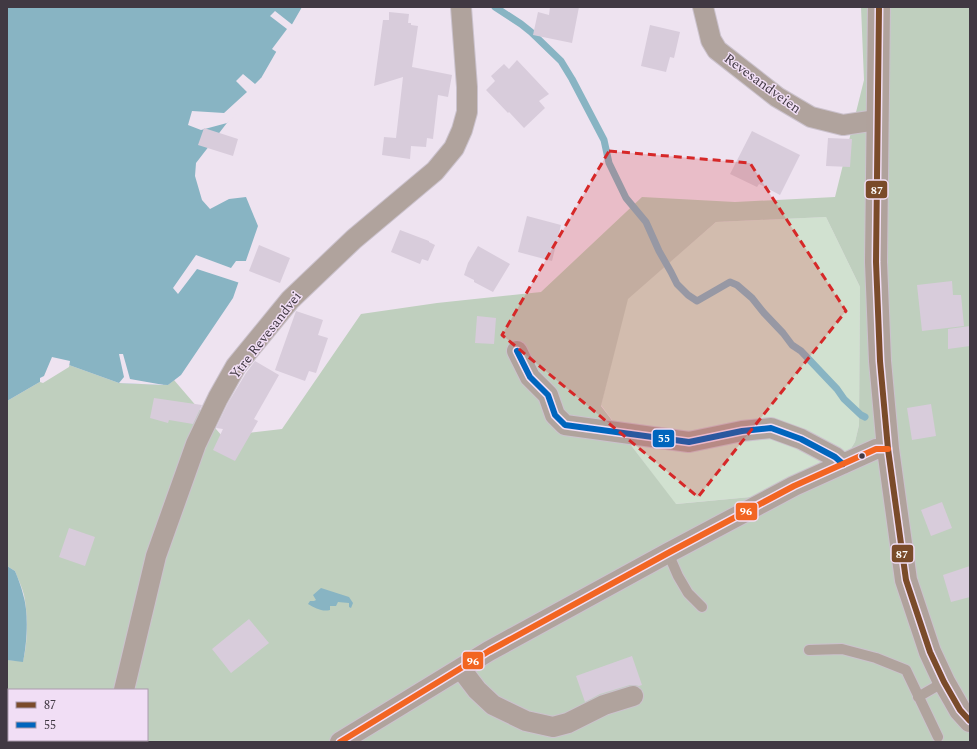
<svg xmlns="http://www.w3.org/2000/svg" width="977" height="749" font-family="Spectral,serif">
	<rect width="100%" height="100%" fill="#eee3f0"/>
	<!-- green -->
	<path fill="#d1e1d0" d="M826,217l34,70 -1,138 -4,17 -12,19 -59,33 -109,10 -74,-99 26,-106 89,-77z"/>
	<!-- forest -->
	<path fill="#bfcfbe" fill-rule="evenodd" d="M861,7h109v735h-963v-82l16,1c5,-19 5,-46 1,-66 -2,-8 -6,-16 -9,-24l-8,-5v-165l62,-36 50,18 49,2 6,-5 48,56 60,-7 79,-115 76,-11 104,-11 101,-95 93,5 100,-5 29,-117zM826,217l34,70 -1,138 -4,17 -12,19 -59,33 -108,10 -75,-98 27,-107 88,-77zM9,690h138v50h-138z"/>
	<!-- water -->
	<path fill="#88b4c3" d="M7,7h295l-42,73 -64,83 -1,13 7,24 8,9 19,-10 17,-2 12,29 -25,72 -52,77 -13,10 -49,-2 -50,-18 -62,36z
		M7,566l8,5c3,7 6,15 8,23 6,19 4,49 0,68l-16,-2z
		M321,588l28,9 4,6 -2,5 -2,-1v-4l-11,-1 -2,4h-6v4c-8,2 -15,-2 -22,-6l2,-3h4l2,-1 -3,-5z"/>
	<!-- pier -->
	<path fill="#eee3f0" d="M275,11l19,15 -16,27 -6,-4 15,-20 -17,-13z
		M243,74l12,10 6,-6 2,1 -28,37 -8,7 -26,7 -13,-5 4,-14 32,2 23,-21 -11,-11z
		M196,255l35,13 5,-7h11l-7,22 -43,-14 -19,25 -5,-6z
		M119,354h4l7,25 34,6 -45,-2 5,-6z
		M52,357l18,4 -1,6 -26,16 -3,-1v-4l4,-2z"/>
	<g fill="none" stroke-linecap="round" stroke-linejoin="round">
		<!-- stream -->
		<path stroke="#88b4c3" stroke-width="7" d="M495,7l26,17 10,8 30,29 11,18 32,61 5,23 17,35 20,24 13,29 12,21 6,12 11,11 9,6 33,-19 7,3 15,13 12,15 19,20 9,12 9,6 36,38 7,10 17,16 4,2"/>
	</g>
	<!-- building -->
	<path fill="#d8ccdb" d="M550,7h29l-7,36 -39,-8 5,-23 11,3z
		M389,12l20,2 -1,9h3v2l7,1 -6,41 40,8 -4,22 -10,-2 -5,44 -6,-1 -1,9 -15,-1 -1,13 -28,-4 2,-18 12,1 7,-61 -29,9 9,-66h6z
		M650,25l30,7 -6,26 -4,-1 -4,15 -25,-6z
		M517,60l32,34 -10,7 6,7 -21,20 -15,-16 -1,1 -22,-23 9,-9 -4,-5 13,-12 5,5z
		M204,128l34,11 -5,17 -35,-11z
		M752,131l48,24 -20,40 -21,-11 -2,3 -27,-13z
		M828,138l24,1 -2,28 -24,-1z
		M527,216l34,9 -9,36 -34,-9z
		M400,230l29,11v1l6,3 -7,16 -6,-2 -2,5 -29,-12z
		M259,245l31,13 -10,25 -31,-12z
		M478,246l32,18 -17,28 -19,-10v-2l-10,-5 4,-12z
		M952,281l1,14h8l3,31 -42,5 -5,-46z
		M296,311l27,9 -5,15 10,3 -12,35 -7,-2 -4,10 -30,-11z
		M477,316l19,2 -2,26 -19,-1z
		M970,326v20l-22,3v-20z
		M255,361l24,14 -25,44 4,2 -23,40 -22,-11 10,-21 -7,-1 12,-25 18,-30z
		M154,398l48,7 -9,19 -24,-4 -1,3 -18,-5z
		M931,404l5,32 -24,4 -5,-32z
		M942,502l10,26 -21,8 -10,-26z
		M69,528l26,9 -10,29 -26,-9z
		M970,566v31l-19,5 -8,-27z
		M249,619l20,24 -38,30 -19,-24z
		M632,656l10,29 -3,1 -4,-1h-5l-30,9 -15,8 -9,-26z"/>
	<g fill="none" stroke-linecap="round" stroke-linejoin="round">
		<!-- service casing -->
		<g stroke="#cbc2cd" stroke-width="12">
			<path id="service" d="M668,553l10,23 10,17 14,14
				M809,650l33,-1 34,9 30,12 32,67
				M918,697l26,-15"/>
		</g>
		<!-- minor casing -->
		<g stroke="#cbc2cd" stroke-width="22">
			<path id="minor" d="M703,7l8,33 6,10 60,47 34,20 32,8 27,-4 7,-3
				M517,351l13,26 18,18 7,20 10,10 124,17 53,-11 29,-3 30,11 34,18 8,7
				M461,669l16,21 16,15 33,16 27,6 15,-4 36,-18 29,-9
				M124,690l32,-134 40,-112 22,-46 18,-32 54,-66 64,-61 81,-68 19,-23 8,-18 5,-18v-25l-6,-80
				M114,742v-2
				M340,742l149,-91 179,-98 126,-67 82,-37h12"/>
		</g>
		<!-- secondary casing -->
		<g stroke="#cbc2cd" stroke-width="24">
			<path id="secondary" d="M879,7l-3,255 4,99 8,88 18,131 24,72 14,30 16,28 10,11"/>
		</g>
		<!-- service -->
		<use href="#service" stroke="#b0a39d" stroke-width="10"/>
		<!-- minor -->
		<use href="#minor" stroke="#b0a39d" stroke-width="20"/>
		<!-- secondary -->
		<use href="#secondary" stroke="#b0a29c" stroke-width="22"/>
		<!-- bus-1 casing -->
		<g stroke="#f1def5" stroke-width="9">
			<path id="bus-1" d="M879,7l-3,255 4,99 8,88 18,131 24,72 14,30 16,28 10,11"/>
		</g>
		<!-- bus-2 casing -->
		<g stroke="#f1def5" stroke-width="9">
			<path id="bus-2" d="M517,351l13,26 18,18 7,20 10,10 124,17 53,-11 29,-3 30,11 34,18 8,7"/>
		</g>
		<!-- bus-3 casing -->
		<g stroke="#f1def5" stroke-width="9">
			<path id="bus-3" d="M340,742l149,-91 179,-98 126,-67 82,-37h12"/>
		</g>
		<!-- bus-1 -->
		<use href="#bus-1" stroke="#7a4b2a" stroke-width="6"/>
		<!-- bus-2 -->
		<use href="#bus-2" stroke="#0065bd" stroke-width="6"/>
		<!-- bus-3 -->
		<use href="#bus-3" stroke="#f26522" stroke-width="6"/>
	</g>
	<!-- marked area -->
	<path fill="#d62828" fill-opacity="0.2" stroke="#d62828" stroke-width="3" stroke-dasharray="8 5" stroke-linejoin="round" d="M609,151l141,12 96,148 -148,186 -196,-162z"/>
	<!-- markers -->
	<circle fill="#413943" stroke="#f1def5" stroke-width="1.5" cx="862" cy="456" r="3.5"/>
	<g text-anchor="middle" stroke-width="3" stroke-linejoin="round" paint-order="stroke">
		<!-- street labels -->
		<g font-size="14" fill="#413943" stroke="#f1def5">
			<text transform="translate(763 83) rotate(36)" y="5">Revesandveien</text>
			<text transform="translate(265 335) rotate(-52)" y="5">Ytre Revesandvei</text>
		</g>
	</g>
	<g stroke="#f1def5" stroke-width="1.5">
		<rect x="865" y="180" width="23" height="19" rx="4" fill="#7a4b2a"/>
		<rect x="652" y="429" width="23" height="19" rx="4" fill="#0065bd"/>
		<rect x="735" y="502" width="23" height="19" rx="4" fill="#f26522"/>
		<rect x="891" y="544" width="23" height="19" rx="4" fill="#7a4b2a"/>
		<rect x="462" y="651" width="22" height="19" rx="4" fill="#f26522"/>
	</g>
	<g font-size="11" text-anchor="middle" font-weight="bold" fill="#fff">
		<text x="877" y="194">87</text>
		<text x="664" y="442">55</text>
		<text x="746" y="515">96</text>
		<text x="902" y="558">87</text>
		<text x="473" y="665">96</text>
	</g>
	<!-- border -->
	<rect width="977" height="749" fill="none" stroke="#413943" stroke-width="16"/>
	<!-- legend -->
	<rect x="8" y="689" width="140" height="52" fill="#f1def5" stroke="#ab9cae"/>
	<rect x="16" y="702" width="20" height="6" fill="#7a4b2a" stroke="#ab9cae"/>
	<text x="44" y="709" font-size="12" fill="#413943">87</text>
	<rect x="16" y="722" width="20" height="6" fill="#0065bd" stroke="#ab9cae"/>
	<text x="44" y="729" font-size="12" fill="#413943">55</text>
</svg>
